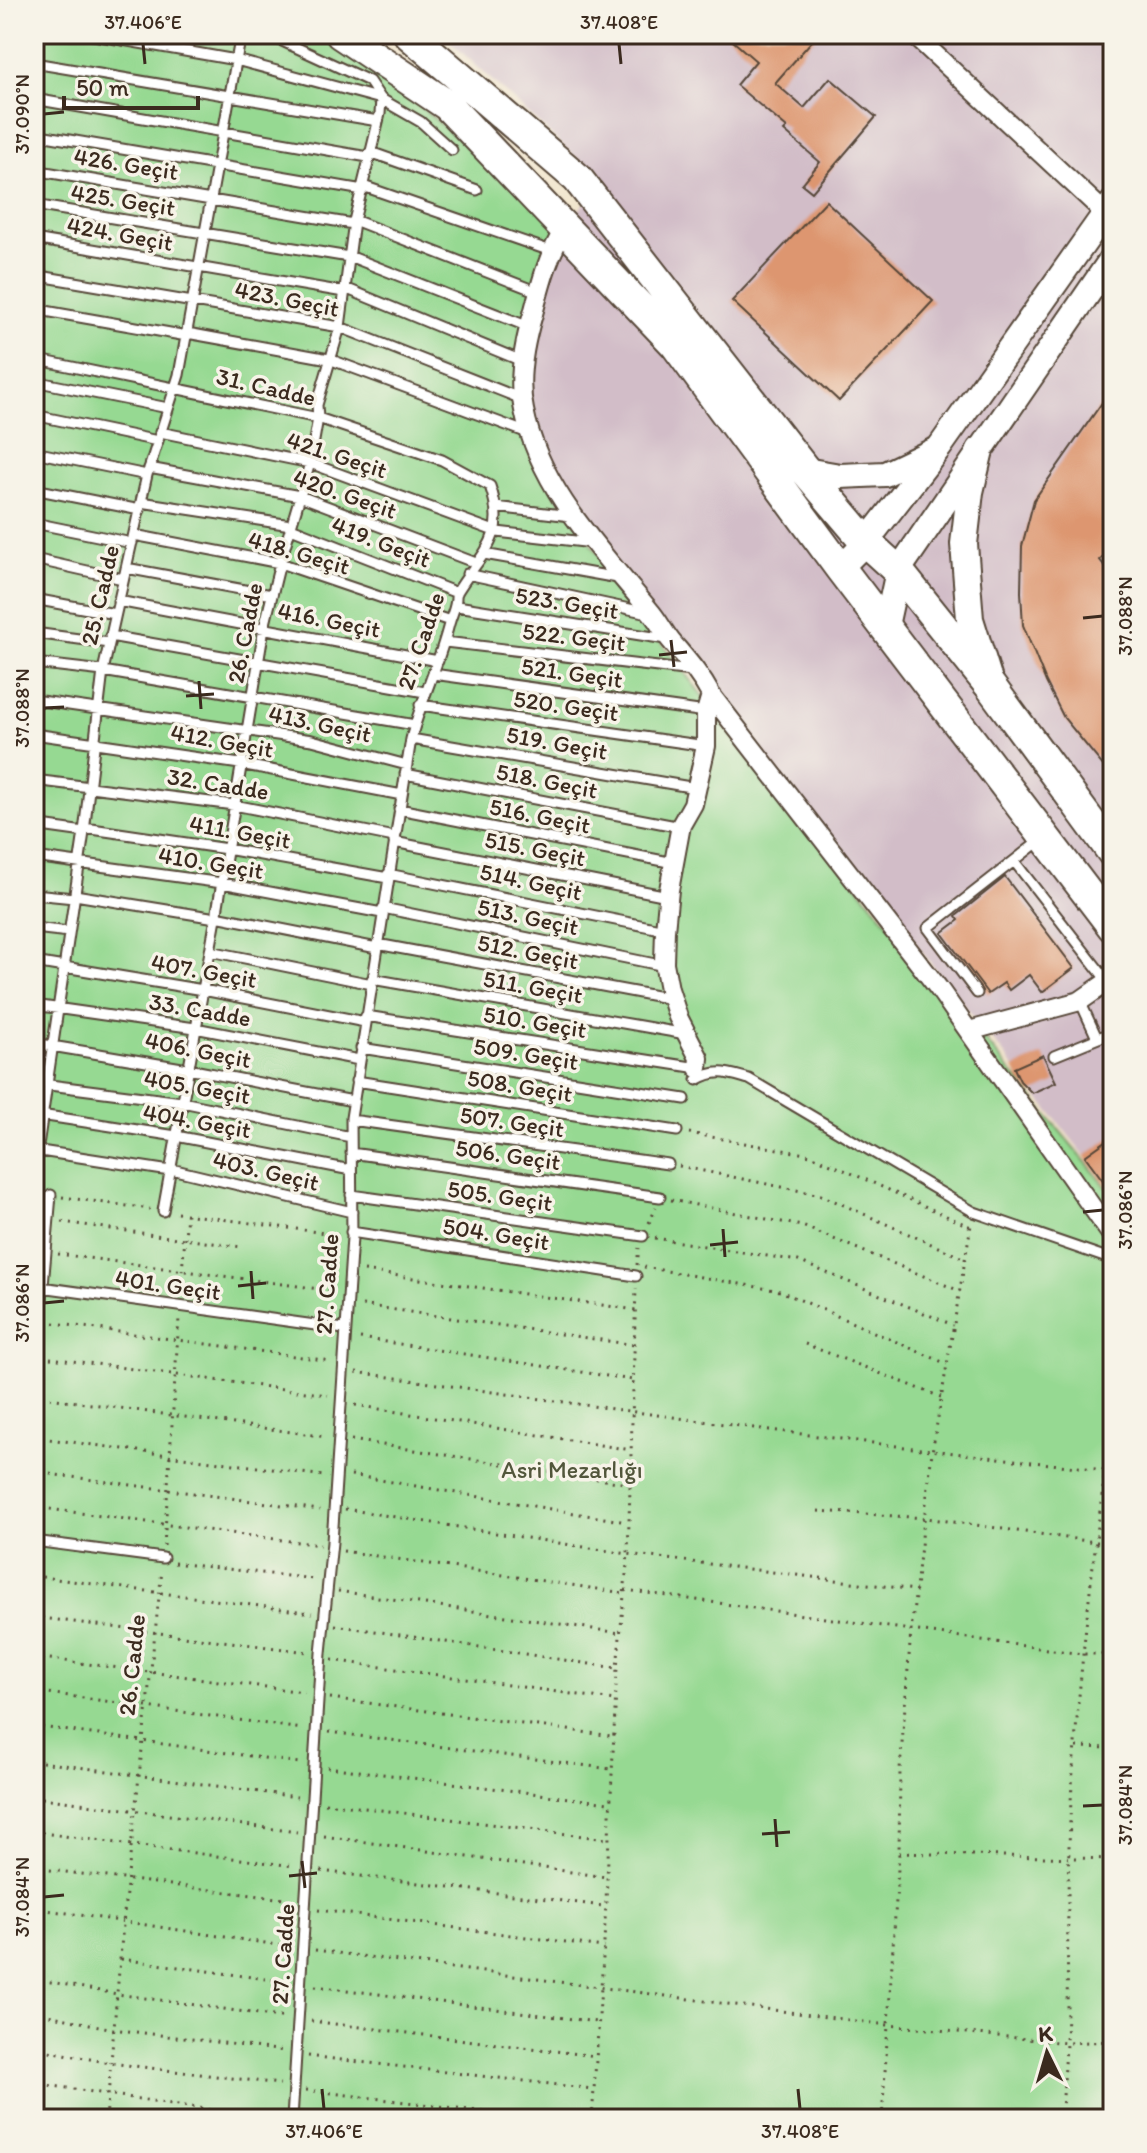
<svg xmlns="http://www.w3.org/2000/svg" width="1147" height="2153" font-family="Itim,sans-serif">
	<rect width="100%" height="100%" fill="#f7f3e8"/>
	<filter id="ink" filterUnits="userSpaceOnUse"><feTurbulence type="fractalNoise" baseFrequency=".0125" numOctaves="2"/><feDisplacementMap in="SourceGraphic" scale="16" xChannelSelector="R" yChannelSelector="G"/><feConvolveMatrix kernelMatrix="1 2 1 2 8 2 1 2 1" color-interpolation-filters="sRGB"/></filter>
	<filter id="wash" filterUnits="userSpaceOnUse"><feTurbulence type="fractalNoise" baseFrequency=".006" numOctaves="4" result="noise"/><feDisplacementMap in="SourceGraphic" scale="32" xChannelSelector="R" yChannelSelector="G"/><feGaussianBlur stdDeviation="1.8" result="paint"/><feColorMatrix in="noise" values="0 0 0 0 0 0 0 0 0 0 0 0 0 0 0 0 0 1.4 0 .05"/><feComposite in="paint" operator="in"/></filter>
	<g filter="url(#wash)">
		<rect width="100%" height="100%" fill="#f1e4ca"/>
		<!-- industrial -->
		<path fill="#d2bdc8" d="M442,34h671v1157l-568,-711 -24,-88 42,-163 39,-47z"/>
		<!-- green -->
		<path fill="#96d992" stroke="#688258" stroke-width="2" d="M34,34h277l54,25 198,170 -43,134 25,117 118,165 73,94 377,456v924h-1079z"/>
		<g id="blocks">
			<!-- building -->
			<path fill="#dd9670" d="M725,34h93l-43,49 29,25 26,-30 46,39 -64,75 -10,-8 18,-22 -36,-31 3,-3 -51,-43 20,-24z
				M826,201l107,100 -94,100 -107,-100z
				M1113,387v161l-13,12 13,17v201l-49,-60 -18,-36 -23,-57 -2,-33 1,-46 12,-46z
				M1005,877l69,91 -32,24 -13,-17 -20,15 -5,-7 -16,11 -46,-61 17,-13 -3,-4z
				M1043,1055l13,27 -24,11 -12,-12 -6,-13z
				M1113,1136v58l-28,-38z"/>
		</g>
	</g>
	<g filter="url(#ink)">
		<use href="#blocks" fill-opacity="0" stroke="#564638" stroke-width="2"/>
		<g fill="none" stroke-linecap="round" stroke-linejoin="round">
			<!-- service casing -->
			<g stroke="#564638" stroke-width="13">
				<path id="service" d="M88,34l148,26 145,39 40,23 31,28
					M34,46l2,-12
					M34,63l344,58
					M34,99l334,58
					M34,134l329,56
					M370,152l107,38
					M34,170l319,54
					M363,186l188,65
					M34,205l315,52
					M354,220l184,72
					M34,239l310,53
					M349,256l180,71
					M34,275l306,52 182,72
					M345,288l177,73
					M34,309l153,27
					M187,333l142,26 199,74
					M34,359l284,59 124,42 48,26c19,53 -10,67 -34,108 1,12 -4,19 -7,30 -10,40 -28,76 -38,115l-60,379 1,119 -20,305 -11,111 -29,466
					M34,381l134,27
					M34,415l124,26
					M160,432l150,31 187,69 96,11
					M34,452l113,23
					M149,468l151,28 176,67
					M34,489l106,21
					M141,502l150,23
					M495,507l76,9
					M34,523l98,20
					M291,528l166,65
					M134,535l146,28 170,58
					M484,554l134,24
					M34,559l89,20
					M126,568l146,27
					M467,574l181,39
					M34,599l81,15
					M118,601l320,60
					M457,606l209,33
					M34,633l75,10
					M110,636l315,56
					M445,642l247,29
					M34,663l69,8 312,54
					M433,674l273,38
					M34,700l278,40 95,25
					M420,705l286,41
					M34,734l206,30 162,31
					M411,739l285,49
					M405,774l276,53
					M34,780l200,25 160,32
					M399,809l275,54
					M34,825l50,7
					M85,828l142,21 161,29
					M394,842l274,54
					M34,857l188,26 160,30
					M1014,861l94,121
					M388,874l277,56
					M34,894l40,4
					M75,895l141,23
					M383,908l282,58
					M216,916l161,32
					M34,928l35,4
					M377,944l295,55
					M210,951l162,33
					M34,962l169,28 162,32
					M372,979l314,55
					M977,993l-49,-65 114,-89
					M1080,1001l17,37
					M34,1005l161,23 164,32
					M366,1016l332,52
					M34,1043l154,26 165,32
					M361,1048l324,51
					M1054,1056l59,-24
					M697,1080c20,-12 31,-7 52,-1l225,133 139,48
					M356,1081l321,50
					M34,1083l148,19 169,35
					M34,1114l142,22 175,34
					M351,1120l317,44
					M34,1150l136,21
					M351,1153l309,44
					M171,1169l181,43
					M34,1173l50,-341 19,-161 44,-196 32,-100 62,-341
					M351,1195l292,41
					M163,1211l53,-293 48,-290 16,-65 30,-100 8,-45 -1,-13 23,-78 14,-106 26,-107 1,-15 -12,-18 -102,-47
					M351,1232l285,44
					M34,1286l310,43
					M34,1388l17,-193
					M34,1541l129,17"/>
			</g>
			<!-- minor casing -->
			<g stroke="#564638" stroke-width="22">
				<path id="minor" d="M913,34l192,179
					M565,228c-17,27 -24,55 -32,86 -9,30 -16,65 -9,96 15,78 78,142 126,201 8,9 13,20 21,30 15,18 29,33 40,54l228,294 174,248
					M969,1031l111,-30 33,-23
					M698,1068l1,-10 -21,-41 -9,-28 -5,-26 1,-33 4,-40 12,-65 12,-21 13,-58v-34l5,-17"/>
			</g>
			<!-- tertiary casing -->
			<g stroke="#564638" stroke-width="28">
				<path id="tertiary" d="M805,470l35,6 45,-2 48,-23
					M840,568l26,-26 73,-94 174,-246
					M886,626l12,-55 215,-314"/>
			</g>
			<!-- secondary casing -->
			<g stroke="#564638" stroke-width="30">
				<path id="secondary" d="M980,450l-10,42 -6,52 6,75 19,61"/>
			</g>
			<!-- primary casing -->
			<g stroke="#564638" stroke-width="34">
				<path id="primary" d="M341,34l106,71 229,240 164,223 273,359
					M409,34l168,144 228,292 61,72 32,29 93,116 122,166"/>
			</g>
			<!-- path -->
			<path stroke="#564638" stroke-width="3" stroke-dasharray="2 6" stroke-linecap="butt" d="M689,1133l122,22 160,72
				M679,1166l142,29 144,64
				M62,1197l88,12
				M671,1200l131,26 158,65
				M177,1213l163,22
				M62,1222l179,25
				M649,1223l7,-15
				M655,1238l143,23 155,64
				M58,1254l277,37
				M637,1265l2,-17
				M644,1267l136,24 167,73
				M364,1271l272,39
				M180,1295l7,-81
				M362,1305l273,40
				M54,1323l277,38
				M360,1338l273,42
				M805,1344l136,53
				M50,1358l278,37
				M356,1372c249,37 499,71 749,98
				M42,1397l285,40
				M355,1405l276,45
				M34,1437l290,39
				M351,1440l279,44
				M34,1472l286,38
				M351,1475l276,47
				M34,1507l286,38
				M345,1509l283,45 288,36
				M818,1511l108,7 169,24h18
				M164,1546l15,-228
				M343,1551l281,42
				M174,1563l140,16
				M34,1576l278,37
				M625,1590l457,64h31
				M338,1591l282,42
				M34,1617l274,35
				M335,1625l281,43
				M34,1657l270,35
				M332,1660l282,40
				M34,1691l268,38
				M330,1698l282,38
				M34,1726l266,37
				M329,1732l282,37
				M1077,1747l36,1
				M34,1761l263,36
				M327,1767l282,36
				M34,1797l263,35
				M325,1803l282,36
				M34,1832l259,34
				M324,1836l282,41
				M899,1853l214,6
				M34,1868l258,32
				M321,1871l282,35
				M34,1908l257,39
				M318,1910l286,37
				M315,1950l573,75 179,18 46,-2
				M121,1959l167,23
				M34,1979l83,15 170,24
				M315,1986l282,36
				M34,2012l79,17 172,22
				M311,2021l285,35
				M34,2048l76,15 170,21
				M308,2056l285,33
				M34,2083l237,36
				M306,2090l242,29
				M106,2119l19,-217 37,-332
				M592,2119l12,-176 13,-275 11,-114 8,-266
				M882,2119l17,-266 1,-84 11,-138 21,-179 39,-227
				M1061,2119c11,-111 3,-222 11,-333 8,-124 23,-246 41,-368"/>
			<!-- service -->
			<use href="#service" stroke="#fff" stroke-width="9"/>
			<!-- minor -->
			<use href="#minor" stroke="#fff" stroke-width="18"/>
			<!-- tertiary -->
			<use href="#tertiary" stroke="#fff" stroke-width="24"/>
			<!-- secondary -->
			<use href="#secondary" stroke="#fff" stroke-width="26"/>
			<!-- primary -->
			<use href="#primary" stroke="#fff" stroke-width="30"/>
		</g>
	</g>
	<!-- ticks -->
	<path fill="none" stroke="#3b2a1e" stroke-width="3" d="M143,44l2,20M619,44l2,20M44,114l20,-2M1083,618l20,-2M671,640l3,27M659,655l28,-3M199,681l2,28M186,696l28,-2M44,708l20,-1M1083,1212l20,-2M723,1229l2,28M710,1245l28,-3M251,1271l2,28M238,1286l28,-3M44,1303l20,-2M1083,1806l20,-1M775,1819l2,28M762,1834l28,-2M302,1861l3,27M289,1876l28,-3M44,1897l20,-2M322,2089l2,20M798,2089l2,20"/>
	<g text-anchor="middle" stroke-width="7" stroke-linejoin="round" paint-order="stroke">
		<!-- street labels -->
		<g font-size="24" fill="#3b2a1e" stroke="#f7f3e8">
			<text transform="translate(126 164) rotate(9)" y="8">426. Geçit</text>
			<text transform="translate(123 200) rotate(9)" y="8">425. Geçit</text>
			<text transform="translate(120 234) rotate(10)" y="8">424. Geçit</text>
			<text transform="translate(287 299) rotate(11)" y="8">423. Geçit</text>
			<text transform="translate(266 387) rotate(13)" y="8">31. Cadde</text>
			<text transform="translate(337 455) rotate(18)" y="8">421. Geçit</text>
			<text transform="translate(345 494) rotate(19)" y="8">420. Geçit</text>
			<text transform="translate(381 542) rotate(21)" y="8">419. Geçit</text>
			<text transform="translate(299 553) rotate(16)" y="8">418. Geçit</text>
			<text transform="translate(100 595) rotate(-77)" y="8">25. Cadde</text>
			<text transform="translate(567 603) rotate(9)" y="8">523. Geçit</text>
			<text transform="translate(329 620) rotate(11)" y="8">416. Geçit</text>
			<text transform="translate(245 633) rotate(-79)" y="8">26. Cadde</text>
			<text transform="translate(574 637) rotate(7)" y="8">522. Geçit</text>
			<text transform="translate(421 641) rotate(-71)" y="8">27. Cadde</text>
			<text transform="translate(572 673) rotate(8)" y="8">521. Geçit</text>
			<text transform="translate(566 706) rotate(8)" y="8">520. Geçit</text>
			<text transform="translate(320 724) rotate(12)" y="8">413. Geçit</text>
			<text transform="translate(222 741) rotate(10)" y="8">412. Geçit</text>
			<text transform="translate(557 743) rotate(10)" y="8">519. Geçit</text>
			<text transform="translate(547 781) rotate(11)" y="8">518. Geçit</text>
			<text transform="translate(218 784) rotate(9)" y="8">32. Cadde</text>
			<text transform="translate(540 816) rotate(11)" y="8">516. Geçit</text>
			<text transform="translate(240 832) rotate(10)" y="8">411. Geçit</text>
			<text transform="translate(535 849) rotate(11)" y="8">515. Geçit</text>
			<text transform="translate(211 863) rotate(9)" y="8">410. Geçit</text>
			<text transform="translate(531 882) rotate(12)" y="8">514. Geçit</text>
			<text transform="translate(528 917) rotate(12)" y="8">513. Geçit</text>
			<text transform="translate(528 952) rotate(11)" y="8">512. Geçit</text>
			<text transform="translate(204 971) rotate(10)" y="8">407. Geçit</text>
			<text transform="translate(533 987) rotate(10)" y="8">511. Geçit</text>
			<text transform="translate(200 1010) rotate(10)" y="8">33. Cadde</text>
			<text transform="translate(535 1022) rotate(9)" y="8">510. Geçit</text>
			<text transform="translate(198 1050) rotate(11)" y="8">406. Geçit</text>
			<text transform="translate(526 1054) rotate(9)" y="8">509. Geçit</text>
			<text transform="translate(520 1086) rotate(9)" y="8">508. Geçit</text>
			<text transform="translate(197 1087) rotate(10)" y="8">405. Geçit</text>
			<text transform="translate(197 1121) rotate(10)" y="8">404. Geçit</text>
			<text transform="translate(512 1122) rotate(8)" y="8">507. Geçit</text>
			<text transform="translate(508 1155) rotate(8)" y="8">506. Geçit</text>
			<text transform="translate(266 1171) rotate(13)" y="8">403. Geçit</text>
			<text transform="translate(500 1196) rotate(8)" y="8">505. Geçit</text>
			<text transform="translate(496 1234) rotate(9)" y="8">504. Geçit</text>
			<text transform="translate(327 1284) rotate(-86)" y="8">27. Cadde</text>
			<text transform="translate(168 1285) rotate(8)" y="8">401. Geçit</text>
			<text transform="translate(132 1665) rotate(-84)" y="8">26. Cadde</text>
			<text transform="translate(283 1954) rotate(-86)" y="8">27. Cadde</text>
		</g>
		<!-- park labels -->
		<g font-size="24" fill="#52563b" stroke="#f7f3e8">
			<text x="572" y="1478">Asri Mezarlığı</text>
		</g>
	</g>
	<!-- margin -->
	<rect width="1147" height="2153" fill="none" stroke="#f7f3e8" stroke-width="88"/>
	<!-- north arrow -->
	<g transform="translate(1047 2053) rotate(355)" stroke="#f7f3e8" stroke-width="6" paint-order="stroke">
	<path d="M0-6L14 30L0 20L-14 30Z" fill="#3b2a1e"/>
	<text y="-12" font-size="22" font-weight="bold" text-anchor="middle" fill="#3b2a1e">K</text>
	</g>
	<!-- scale -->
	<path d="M64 96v12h134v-12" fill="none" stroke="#3b2a1e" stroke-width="4"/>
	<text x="76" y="96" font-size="24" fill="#3b2a1e" stroke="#f7f3e8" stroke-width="6" paint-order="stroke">50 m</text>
	<rect x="44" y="44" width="1059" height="2065" fill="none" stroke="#3b2a1e" stroke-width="3"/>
	<g font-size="20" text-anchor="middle" fill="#3b2a1e">
		<text x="143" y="29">37.406°E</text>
		<text x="619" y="29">37.408°E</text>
		<text transform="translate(22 114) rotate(-90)" y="7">37.090°N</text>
		<text transform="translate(1125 616) rotate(-90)" y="7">37.088°N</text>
		<text transform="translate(22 708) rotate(-90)" y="7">37.088°N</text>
		<text transform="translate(1125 1210) rotate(-90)" y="7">37.086°N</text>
		<text transform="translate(22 1303) rotate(-90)" y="7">37.086°N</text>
		<text transform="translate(1125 1805) rotate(-90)" y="7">37.084°N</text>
		<text transform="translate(22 1897) rotate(-90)" y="7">37.084°N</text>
		<text x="324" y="2138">37.406°E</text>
		<text x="800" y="2138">37.408°E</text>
	</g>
</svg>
